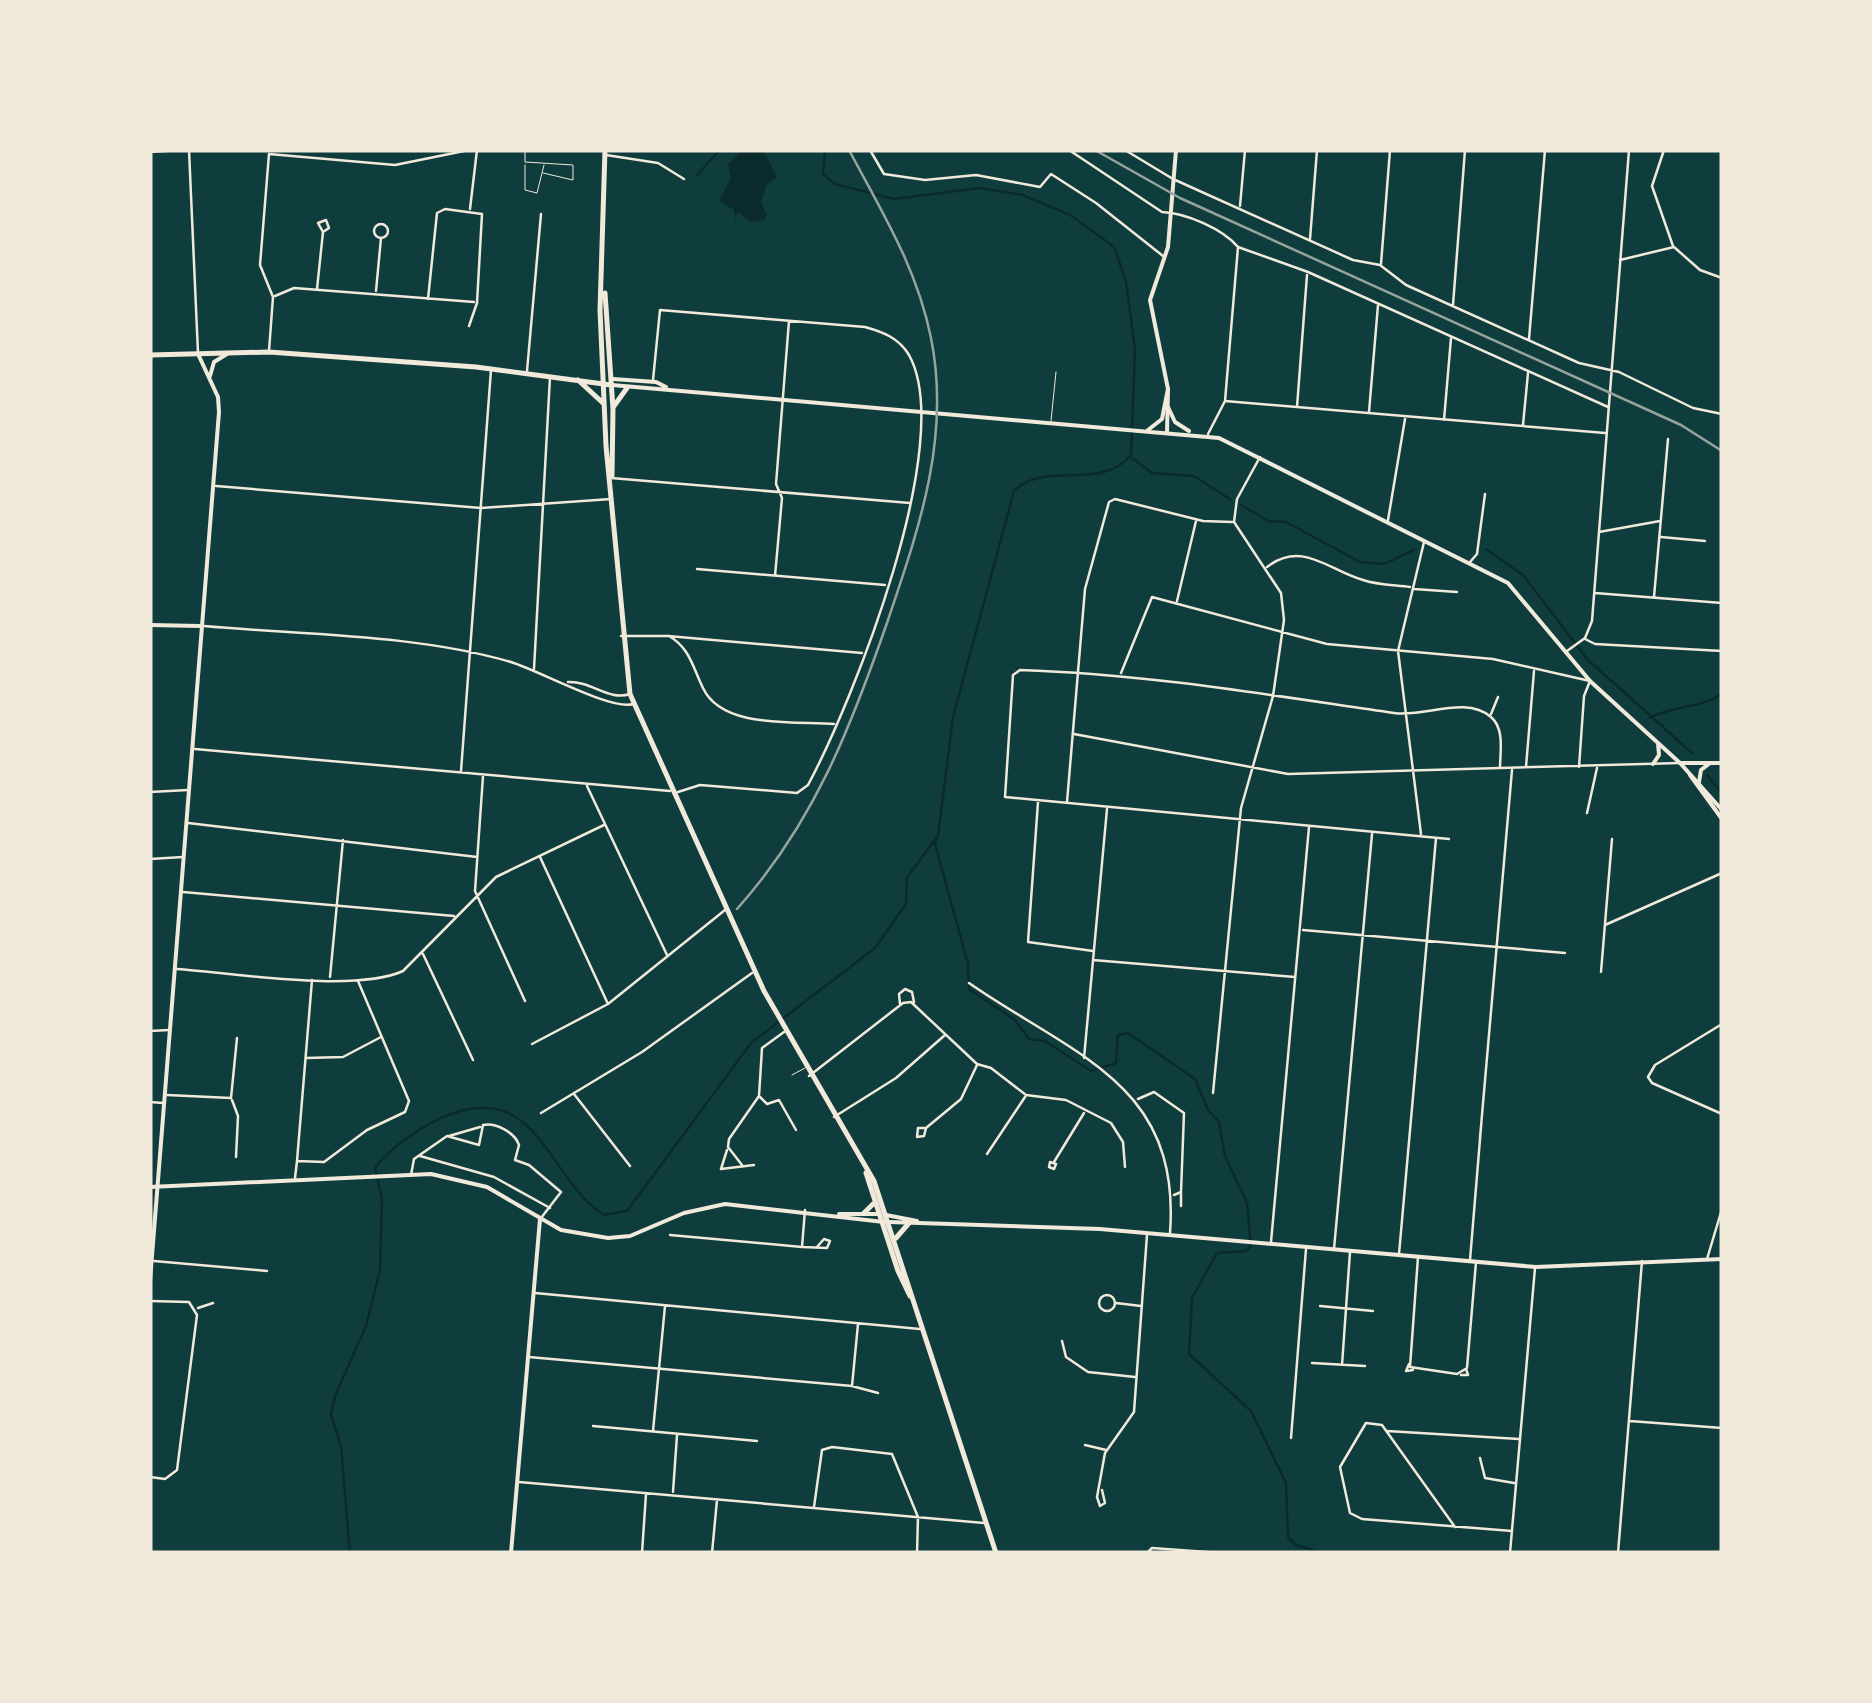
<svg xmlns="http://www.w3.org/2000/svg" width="1872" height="1703" font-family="'Roboto Condensed',sans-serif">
	<rect width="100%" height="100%" fill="#0f3d3e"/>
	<!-- water -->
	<path fill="#0a2a2b" d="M742,150h21l14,27 -11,8 -5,18 6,12 -3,5 -12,2 -15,-10 -1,9 -2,-11 -15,-9 12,-23 -3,-14z"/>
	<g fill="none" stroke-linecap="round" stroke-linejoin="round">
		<!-- stream -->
		<path stroke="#0a2a2b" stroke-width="2.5" d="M696,176l24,-26
			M1132,458l20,15 42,3 37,24
			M1241,505l27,16 18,1 74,40 24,2 30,-14
			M1486,549l37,26 65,85 104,93
			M1649,718c25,-13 49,-9 73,-24
			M1707,775l15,18
			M937,837l-2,7 33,120 1,25 46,31 14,19 16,2 46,30 25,-8 2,-28 10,-2 67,46 13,31 11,12 6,34 22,47 4,43 -5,5 -29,2 -25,45 -3,56 62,57 35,72 2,54 8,8 26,8
			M350,1553l-9,-107 -10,-31 4,-19 31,-70 14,-56 2,-72 -7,-30c16,-22 50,-44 76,-54 87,-32 96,64 153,101l23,-4 124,-168 124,-95 31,-44 1,-27 31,-41 15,-119 61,-226c31,-31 86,1 117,-36l4,-105 -9,-69 -12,-34 -42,-31 -49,-21 -43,-7 -86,11 -59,-15 -12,-10 2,-24"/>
		<!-- service -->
		<path stroke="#f1e9da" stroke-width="1" d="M525,150v12l48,3v15l-30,-7
			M525,165v25l12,3 7,-28
			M1051,421l5,-49
			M792,1075l13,-7"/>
		<!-- minor -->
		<path stroke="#f1e9da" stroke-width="2.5" d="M189,150l9,203
			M870,150l14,24 41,6 51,-5 64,12 11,-13 45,29 67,53
			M1069,150l93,62c24,1 61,17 76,35l70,25 300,135
			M1125,150l48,29 180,81 27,5 26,20 173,78 40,9 74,36 29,6
			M1664,150l-12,36 21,60
			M150,152l31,-2
			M606,155l52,8 26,16
			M1240,206l5,-56
			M470,209l7,-59
			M374 231a7 7 0 1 1 14 0a7 7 0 1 1-14 0Z
			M1310,239l7,-89
			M1620,260l54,-13 26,23 22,8
			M1381,264l9,-114
			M317,289l6,-57 6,-4 -3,-8 -8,3 5,9
			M376,291l5,-53
			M275,296l19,-8 180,14
			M428,299l9,-86 8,-4 37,5 -5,89 -8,23
			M1453,305l12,-155
			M1529,339l16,-189
			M269,351l4,-54 -13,-32 9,-111 126,11 74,-15
			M527,371l14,-157
			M150,377l1,-20
			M653,380l7,-70 205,17c18,5 34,11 44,28 48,86 -56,346 -101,430l-11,8 -97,-8 -22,7
			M1225,401l380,32
			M1297,407l10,-132
			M150,412v79
			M1369,412l9,-107
			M1444,420l7,-82
			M1523,425l5,-52
			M1208,434l17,-33 13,-154
			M611,478l299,25
			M216,486l265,22 130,-9
			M1388,520l17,-101
			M1599,532l61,-11
			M1661,537l44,4
			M1470,562l7,-8 8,-60
			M1267,567c35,-27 61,3 96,13 14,5 32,5 47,7
			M697,569l188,16
			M775,576l7,-78 -6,-14 13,-163
			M1414,589l43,3
			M1595,593l127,10
			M1654,597l14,-158
			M1177,601l19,-80
			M204,626c101,9 210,8 307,36 29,9 101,49 122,42
			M621,636h47l194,17
			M669,636c21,12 24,32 34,52 19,41 91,33 131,36
			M1585,639l10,5 127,7
			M1567,651l18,-13 7,-17 37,-471
			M534,669l16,-292
			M1121,673l31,-76 175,47 166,15 97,22 -6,15 -5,71
			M568,682c24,-1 40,19 62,12
			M1491,714l7,-17
			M1074,734l214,40 391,-11
			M195,749l475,42
			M1526,767l8,-96
			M461,771l30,-401
			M483,776l-8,115 50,110
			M587,786l80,169
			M150,792l38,-2
			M1038,802l-10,140 65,9
			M1067,802l18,-213 24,-87 6,-3 88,22 29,1
			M1587,813l10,-45
			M188,823l289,34
			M1421,834l-23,-183 26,-109
			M1449,839l-444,-42 8,-122 7,-5c126,4 249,25 374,43 30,5 71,-18 97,4 14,12 9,35 9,51
			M540,857l68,147
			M150,859l33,-2
			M183,892l271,24
			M1605,925l117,-52
			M1303,930l262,23
			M423,954l50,106
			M1093,960l202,17
			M177,969c56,4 178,24 226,2l93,-94 108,-52
			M1601,972l11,-133
			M330,977l13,-137
			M969,983c105,73 212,100 201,250
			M900,1004l-1,-10 6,-5 7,3 2,10
			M1722,1024l-67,41 -7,12 4,6 70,31
			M150,1031l19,-1
			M532,1044l76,-40 117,-94
			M306,1058l37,-1 38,-20
			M1084,1058l23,-249
			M809,1076l94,-73 8,-1 66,62 14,4 35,27 40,5 45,23 12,19 2,25
			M1213,1093l28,-285 32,-112 11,-76 -3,-27 -47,-71 3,-23 23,-42
			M574,1094l56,72
			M167,1095l64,3 6,-60
			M760,1097l7,7 12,-4 17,30
			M1138,1099l16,-7 30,21 -3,79 -7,3
			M232,1100l6,16 -2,41
			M150,1102l13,1
			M541,1113l101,-61 110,-79
			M834,1117l62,-39 49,-43
			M926,1128h-8l-1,9 7,-1 2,-8 35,-29 16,-34
			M449,1136l31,-9
			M1480,1138l32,-368
			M727,1150l-6,19 33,-4
			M987,1154l38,-57
			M420,1156l74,21 56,31
			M297,1161l15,-181
			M1050,1162l6,2 -2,5 -5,-2z
			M1054,1162l30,-49
			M742,1165l-14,-18 1,-8 30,-43 3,-48 22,-16
			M411,1175l3,-16 33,-23 32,9 4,-20c13,-3 32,8 36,20l-4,15 14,5 32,27 -20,26
			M295,1178l2,-17 27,1 43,-32 38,-18 4,-11 -51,-120
			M1181,1206v-13
			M670,1235l132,12 3,-37
			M1271,1242l38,-415
			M803,1247l24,1 3,-7 -6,-2 -7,8
			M1334,1249l38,-415
			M1399,1254l37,-416
			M1418,1257l-8,110 47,7 10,-6 9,-106
			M1707,1259l15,-50
			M1470,1260l12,-145
			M154,1261l113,10
			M535,1293l385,36
			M1099 1303a8 8 0 1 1 16 0a8 8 0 1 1-16 0Z
			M150,1301l39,1 8,13 -20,155 -12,9 -15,-2
			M1116,1303l25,3
			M1320,1306l53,5
			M198,1308l15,-5
			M1062,1341l4,16 22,15 47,5
			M529,1357l323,29 26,7
			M1312,1363l53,3
			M1409,1364l-3,7 7,-1
			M1342,1365l8,-113
			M1461,1375h7l-2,-6
			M852,1386l6,-62
			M1630,1421l92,7
			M593,1426l164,15
			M653,1431l12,-125
			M1387,1431l132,8
			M1291,1438l15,-189
			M1085,1445l21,5
			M1480,1458l5,20 29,5
			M519,1482l465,41
			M1102,1490l3,13 -5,3 -3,-9 8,-44 29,-41 13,-177
			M673,1492l4,-57
			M814,1507l8,-57 10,-3 60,7 26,63 -1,36
			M1455,1527l-73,-102 -16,-2 -26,44 10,46 12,6 150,12
			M642,1553l4,-59
			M712,1553l5,-53
			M876,1553h4
			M1147,1553l5,-5 69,5
			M1510,1553l25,-285
			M1618,1553l24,-292"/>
		<!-- tertiary -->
		<path stroke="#f1e9da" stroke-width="4" d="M210,376l4,-14 13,-8
			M1167,432l1,-43 -18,-89 18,-53 8,-97
			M150,625l50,1
			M1680,763l42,47
			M1690,775l32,44
			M886,1215l31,6
			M889,1222l211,7 436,38 186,-8
			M150,1281l69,-869 -1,-15 -20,-43
			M511,1553l29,-334"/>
		<!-- secondary -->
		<path stroke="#f1e9da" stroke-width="4" d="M613,379l43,3 10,5
			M612,385l607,53 289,145 82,98 90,82h42
			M1168,407l7,15 14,9
			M1148,430l14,-11 6,-30
			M1653,764l6,-9 -1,-12
			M1699,782l2,-12 9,-7
			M150,1187l281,-13 56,13 74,43 47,8 22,-2 54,-23 41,-9 159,18
			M839,1214h40"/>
		<!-- primary -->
		<path stroke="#f1e9da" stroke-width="5" d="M605,150l-5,160 6,136 24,248 134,297 110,190 122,372
			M605,293l8,116 -1,67
			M150,355l119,-3 207,15 135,18
			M578,380l25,23
			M614,406l13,-18
			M866,1173l32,98 12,25
			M864,1213l9,-9
			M896,1238l13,-15"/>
		<!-- rail -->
		<path stroke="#97a49c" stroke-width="2.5" d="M1095,150l85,48 501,227 41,26
			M737,909c77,-86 114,-182 151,-289 31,-92 63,-183 43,-282 -14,-70 -49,-126 -82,-188"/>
	</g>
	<!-- border -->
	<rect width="1872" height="1703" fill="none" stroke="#f1e9da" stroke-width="305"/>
</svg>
